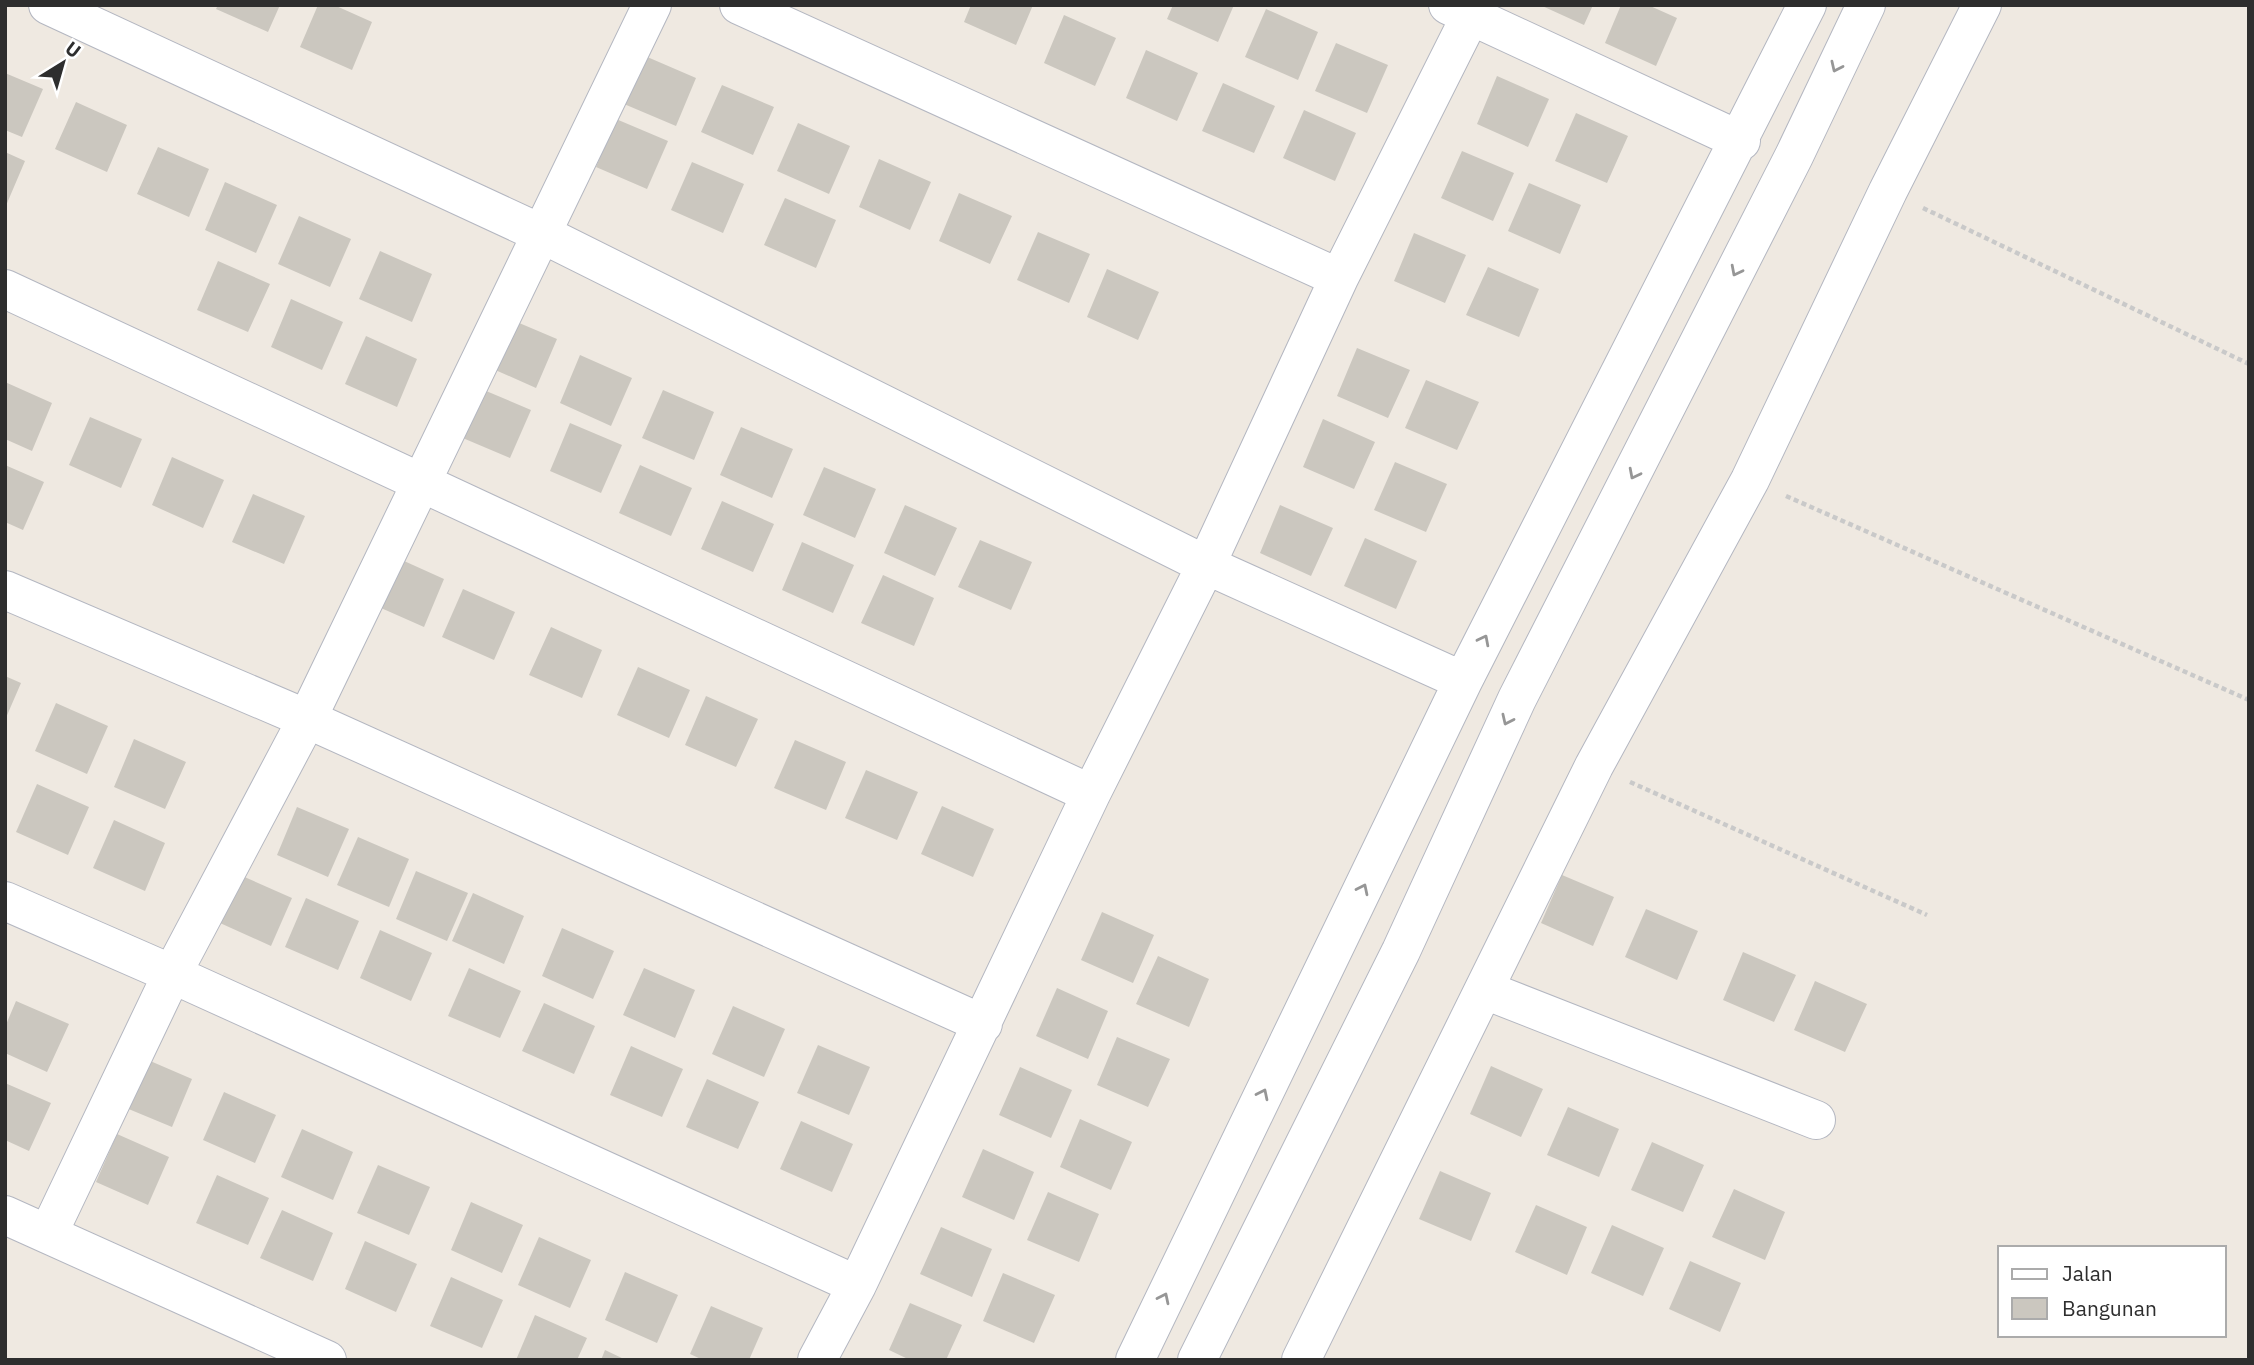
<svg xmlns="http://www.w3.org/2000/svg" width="2254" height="1365" font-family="'IBM Plex Sans',sans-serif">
	<rect width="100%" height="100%" fill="#efe9e1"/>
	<!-- building -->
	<path fill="#cbc7bf" d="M218,5h62l-12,27 -52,-23z
		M318,5h16l38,17 -20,48 -52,-23z
		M971,5h62l-17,40 -52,-23z
		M1173,5h61l-16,37 -51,-23z
		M1540,5h53l-9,20z
		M1621,5h27l29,13 -21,48 -51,-23z
		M1266,9l52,23 -20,48 -53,-23z
		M1064,15l52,23 -21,48 -51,-23z
		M1336,43l52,22 -21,48 -52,-22z
		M1146,50l52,23 -21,48 -51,-23z
		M645,56l51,22 -20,48 -52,-22z
		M5,73l38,16 -21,48 -17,-7z
		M1497,76l52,23 -21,48 -51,-23z
		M1223,83l52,23 -21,47 -52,-22z
		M722,85l52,22 -21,48 -52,-23z
		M76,102l51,23 -20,47 -52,-23z
		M1304,110l52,23 -21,48 -52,-23z
		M1576,113l52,23 -21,47 -52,-22z
		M616,119l52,22 -21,48 -51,-22z
		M798,123l52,23 -21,48 -52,-23z
		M158,147l51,22 -20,48 -52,-23z
		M1462,151l52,22 -21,48 -52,-23z
		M5,152l20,9 -20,47z
		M879,159l52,23 -21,48 -51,-23z
		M692,162l52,22 -21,49 -52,-23z
		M225,182l52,23 -21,48 -51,-23z
		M1529,183l52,22 -21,49 -52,-23z
		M959,193l53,23 -22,48 -51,-23z
		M785,198l51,22 -20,48 -52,-23z
		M299,216l52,23 -21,48 -52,-23z
		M1038,232l52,22 -21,49 -52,-23z
		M1414,233l52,22 -21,48 -51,-22z
		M380,251l52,23 -20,48 -53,-23z
		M218,261l52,23 -22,48 -51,-22z
		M1488,267l51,22 -20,48 -53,-22z
		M1107,269l52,23 -21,48 -51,-23z
		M291,299l52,23 -21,48 -51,-23z
		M505,317l52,22 -21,49 -52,-23z
		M366,336l51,23 -20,48 -52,-23z
		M1357,348l53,22 -22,48 -51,-22z
		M580,355l52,23 -21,48 -51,-23z
		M1426,380l53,22 -22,48 -52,-22z
		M5,382l47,21 -20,48 -27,-12z
		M479,388l52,22 -21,48 -52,-22z
		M663,390l51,22 -20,48 -52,-22z
		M90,417l52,22 -21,49 -52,-23z
		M1323,419l52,23 -21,47 -51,-22z
		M570,423l52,22 -21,48 -51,-22z
		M741,427l52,22 -21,49 -52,-23z
		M172,457l52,23 -21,48 -51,-23z
		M1395,462l52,22 -21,48 -52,-22z
		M5,465l39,17 -21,48 -18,-8z
		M640,465l52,23 -21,48 -52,-23z
		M824,467l52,22 -21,49 -52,-23z
		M253,494l52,22 -21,48 -52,-22z
		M722,501l52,23 -21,48 -52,-23z
		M905,505l52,23 -22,48 -51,-23z
		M1280,505l53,23 -22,48 -51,-23z
		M1365,538l52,23 -21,48 -52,-23z
		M980,540l52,22 -21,48 -53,-23z
		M802,542l52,23 -21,48 -51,-23z
		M393,556l51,23 -20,48 -52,-23z
		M883,575l51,23 -20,48 -53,-23z
		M463,589l52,23 -21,48 -52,-23z
		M551,627l51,23 -20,48 -53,-23z
		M638,667l52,23 -21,48 -52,-23z
		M5,676l16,7 -16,37z
		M706,696l52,23 -22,48 -51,-22z
		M56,703l52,23 -21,48 -52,-23z
		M134,739l52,23 -21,47 -51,-22z
		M795,740l51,22 -20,48 -52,-22z
		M866,770l52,22 -21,48 -52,-22z
		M37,784l52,23 -21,48 -52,-23z
		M942,806l52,23 -21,48 -52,-23z
		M297,807l52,22 -21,48 -51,-22z
		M114,820l51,23 -20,48 -52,-23z
		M358,837l51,22 -20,48 -52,-22z
		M416,871l52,22 -21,48 -51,-22z
		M240,875l52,23 -21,48 -51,-23z
		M1562,875l52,22 -21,49 -52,-23z
		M473,893l51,23 -20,48 -52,-23z
		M306,898l53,23 -21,49 -53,-23z
		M1646,909l52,22 -21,49 -52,-23z
		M1102,912l52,23 -21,48 -52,-23z
		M562,928l52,23 -21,48 -51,-23z
		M380,930l52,23 -21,48 -51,-23z
		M1743,952l53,23 -22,47 -51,-22z
		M1158,956l51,23 -20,48 -53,-23z
		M469,968l52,23 -21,47 -52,-22z
		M644,968l51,22 -20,48 -52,-23z
		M1815,981l52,23 -22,48 -51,-22z
		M1057,988l51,23 -20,48 -52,-23z
		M16,1001l53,23 -22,48 -42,-19v-26z
		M544,1003l51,23 -21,48 -52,-23z
		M733,1006l52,23 -21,48 -52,-23z
		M1117,1037l53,22 -22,48 -51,-22z
		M818,1045l52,22 -21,48 -52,-22z
		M631,1046l52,23 -21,48 -52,-22z
		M141,1057l51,22 -20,48 -53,-22z
		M1491,1066l52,23 -22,48 -51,-23z
		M1020,1067l52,23 -21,48 -52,-23z
		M707,1079l52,23 -21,47 -52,-22z
		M5,1083l46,20 -22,48 -24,-11z
		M224,1092l52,23 -21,48 -52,-23z
		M1568,1107l51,22 -20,48 -52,-22z
		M1080,1119l52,23 -21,48 -51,-23z
		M801,1121l52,23 -21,48 -52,-23z
		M302,1129l51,23 -20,48 -52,-23z
		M117,1134l52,23 -21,48 -52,-23z
		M1652,1142l52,23 -21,47 -52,-22z
		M983,1149l51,23 -20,48 -52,-23z
		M378,1165l52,22 -21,48 -52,-22z
		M1440,1171l51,22 -20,48 -52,-22z
		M217,1175l52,23 -21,47 -52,-22z
		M1734,1189l51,23 -20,48 -53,-23z
		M1048,1192l51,22 -20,48 -52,-22z
		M471,1202l52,23 -21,48 -51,-23z
		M1536,1205l51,22 -20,48 -52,-23z
		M282,1210l51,23 -20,48 -53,-23z
		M1612,1225l52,23 -21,48 -52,-23z
		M941,1227l51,22 -20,48 -52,-23z
		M539,1237l52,23 -21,48 -52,-23z
		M365,1241l52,23 -21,48 -51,-23z
		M1690,1261l51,22 -21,49 -51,-23z
		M625,1272l53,23 -21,48 -52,-23z
		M1003,1273l52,22 -21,48 -51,-22z
		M451,1277l52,23 -21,48 -52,-22z
		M910,1303l52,22 -16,35h-36l-21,-10z
		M711,1306l52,22 -14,32h-46l-13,-6z
		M535,1315l52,23 -10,22h-61z
		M605,1350l21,10h-25z"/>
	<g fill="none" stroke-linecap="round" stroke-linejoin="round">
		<!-- minor casing -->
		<g stroke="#b4b7c1" stroke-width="40">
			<path id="minor" d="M48,5l494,229 664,331 257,116
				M739,5l600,273
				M1448,5l293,136
				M5,289l1086,505
				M5,590l302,129 676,305
				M5,901l167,73 685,311
				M1485,990l331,130
				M5,1215l322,145
				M48,1234l124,-260 135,-255 345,-714
				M817,1360l40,-75 234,-491 115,-229 133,-287 137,-273
				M1135,1360l328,-679 344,-676
				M1197,1360l204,-409 116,-252 277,-543 72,-151
				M1301,1360l293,-594 156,-286 138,-289 94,-186"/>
		</g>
		<!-- path -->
		<path stroke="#c9c9c9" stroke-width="4.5" stroke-dasharray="5 3.5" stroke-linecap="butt" d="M1923,208l326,156
			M1786,496l463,204
			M1630,782l297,133"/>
		<!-- minor -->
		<use href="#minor" stroke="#fff" stroke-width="38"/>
	</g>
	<!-- one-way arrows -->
	<defs><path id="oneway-chevron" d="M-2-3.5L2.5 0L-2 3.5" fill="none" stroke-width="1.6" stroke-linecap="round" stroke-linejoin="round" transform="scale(1.75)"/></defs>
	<g stroke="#969696">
		<use href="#oneway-chevron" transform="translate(1836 67) rotate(115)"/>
		<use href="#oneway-chevron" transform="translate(1736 271) rotate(117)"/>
		<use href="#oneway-chevron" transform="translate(1634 474) rotate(117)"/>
		<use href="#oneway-chevron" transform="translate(1484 640) rotate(-63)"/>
		<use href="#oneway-chevron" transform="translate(1507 720) rotate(115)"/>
		<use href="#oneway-chevron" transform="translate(1363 889) rotate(-64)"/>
		<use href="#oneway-chevron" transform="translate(1263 1094) rotate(-64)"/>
		<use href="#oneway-chevron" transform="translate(1164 1298) rotate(-64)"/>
	</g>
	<!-- border -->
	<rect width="2254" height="1365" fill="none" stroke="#2e2e2e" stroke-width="14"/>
	<!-- legend -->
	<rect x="1998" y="1246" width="228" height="91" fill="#ffffff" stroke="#ababab" stroke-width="2"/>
	<rect x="2012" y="1269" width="35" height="10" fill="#ffffff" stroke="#ababab" stroke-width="2"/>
	<text x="2062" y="1281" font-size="21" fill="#2e2e2e">Jalan</text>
	<rect x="2012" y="1298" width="35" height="21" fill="#cbc7bf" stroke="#ababab" stroke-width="2"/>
	<text x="2062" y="1316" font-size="21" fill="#2e2e2e">Bangunan</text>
	<!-- north arrow -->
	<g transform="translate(63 63) rotate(37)" stroke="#ffffff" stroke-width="5" paint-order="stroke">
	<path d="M0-5L12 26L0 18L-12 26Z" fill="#2e2e2e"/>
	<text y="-10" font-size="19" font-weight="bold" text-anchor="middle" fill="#2e2e2e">U</text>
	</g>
</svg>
